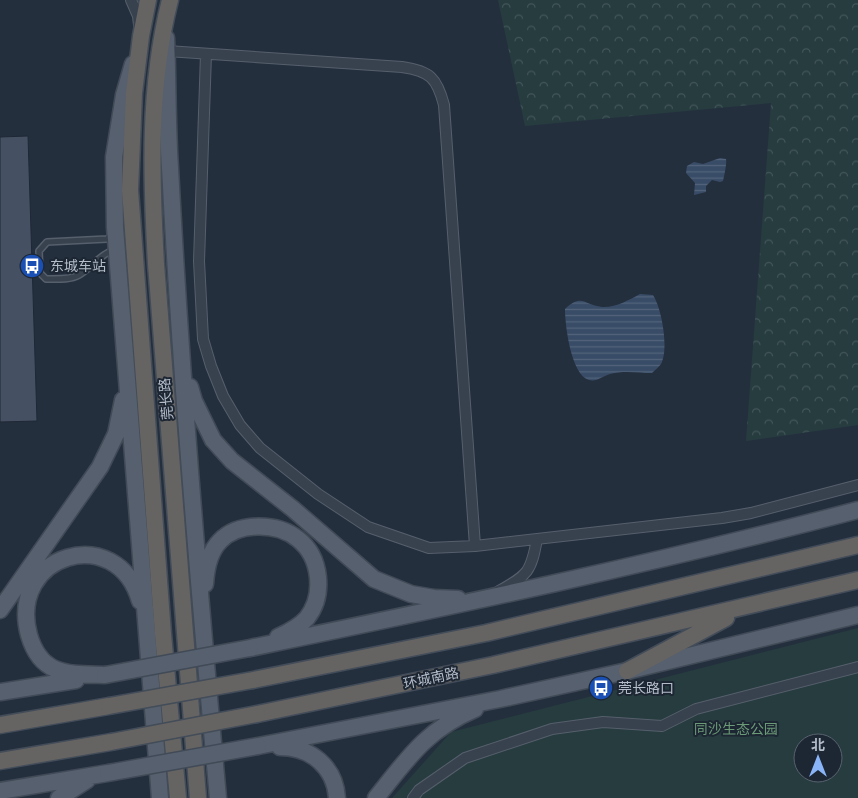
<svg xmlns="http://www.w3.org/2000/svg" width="858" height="798" font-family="'PT Sans','Noto Sans SC',sans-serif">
	<defs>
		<pattern id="forest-crowns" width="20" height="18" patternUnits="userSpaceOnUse" patternTransform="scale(1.25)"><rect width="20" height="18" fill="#263c3f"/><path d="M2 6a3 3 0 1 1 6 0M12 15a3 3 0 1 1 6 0" fill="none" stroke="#435659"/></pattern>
		<pattern id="water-rules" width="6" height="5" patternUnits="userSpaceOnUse" patternTransform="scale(1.25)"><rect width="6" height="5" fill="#394c67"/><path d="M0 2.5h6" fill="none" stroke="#53647b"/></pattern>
	</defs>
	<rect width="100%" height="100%" fill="#242f3e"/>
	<!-- green -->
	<path fill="#263c3f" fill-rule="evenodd" d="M858,628v170h-466l59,-66zM803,743h30v30h-30z"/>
	<!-- forest -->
	<path fill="url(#forest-crowns)" d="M498,0h360v425l-112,16 25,-338 -246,23z"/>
	<!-- water -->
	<path fill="url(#water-rules)" d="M720,158l6,1c1,4 -2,18 -3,22l-3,1 -8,-2 -6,6v6l-12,3 1,-12 -9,-10 1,-7 7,-4 9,2z
		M640,294l13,1c9,14 16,54 8,69 -2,3 -6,6 -9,9 -14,0 -27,-3 -42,1 -7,2 -13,8 -21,6 -18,-5 -24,-55 -24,-71 17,-16 19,-4 37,-2 13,1 27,-7 38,-13z"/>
	<!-- building -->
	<path fill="#455162" stroke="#1f2835" d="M28,136l9,285 -37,1v-285z"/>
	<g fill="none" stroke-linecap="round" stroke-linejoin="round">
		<!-- service casing -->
		<g stroke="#565f6c" stroke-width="8">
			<path id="service" d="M112,235l-5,4 -60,3 -8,9 1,22 6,6c11,0 24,1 33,-4 11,-6 18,-17 30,-23l5,1"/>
		</g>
		<!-- minor casing -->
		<g stroke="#565f6c" stroke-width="12">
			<path id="minor" d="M131,0l7,16 1,9
				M167,51l235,16c28,4 35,11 42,38l31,441
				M206,54l-7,207 4,78 8,27 12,30 17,29 20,23 58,46 50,33 61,21 46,-2 247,-28 29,-5 107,-28
				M499,591c29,-16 32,-19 38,-52
				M413,798l6,-8 46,-32 87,-29 51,-7 59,4 34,-17 162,-42"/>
		</g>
		<!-- primary casing -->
		<g stroke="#414a57" stroke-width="19">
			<path id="primary" d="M166,38c2,44 1,87 4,130 11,211 29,420 48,630
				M133,64l-9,31 -10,62 1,70 45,571
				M190,387l4,14 19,39 19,21 61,48 81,70 37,15 23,4 24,1
				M205,584c1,-15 4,-32 15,-43 18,-19 57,-19 78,-2 23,18 27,56 9,79 -8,9 -18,14 -29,19
				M0,610l100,-143 16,-33 7,-34
				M250,648c204,-42 407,-85 608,-138
				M105,675c-35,-1 -64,2 -76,-40 -22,-81 88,-114 111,-34
				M0,692l76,-12
				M258,746l242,-47 127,-28 231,-56
				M280,747c31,0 55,20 57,51
				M0,791l108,-18
				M59,798l28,-18
				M376,798c32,-40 50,-68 99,-89"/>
		</g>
		<!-- trunk casing -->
		<g stroke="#434c59" stroke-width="19">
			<path id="trunk" d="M148,0l-7,36 -7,57 -4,97 33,444 15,164
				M170,0c-22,87 -19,175 -14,264l42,534
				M627,671l99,-53
				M253,680l233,-47 372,-88
				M257,714l236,-49 365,-85
				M0,725l109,-19
				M0,761l111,-19"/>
		</g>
		<!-- service -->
		<use href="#service" stroke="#38414e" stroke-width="5"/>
		<!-- minor -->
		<use href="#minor" stroke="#38414e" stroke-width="10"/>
		<!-- primary -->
		<use href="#primary" stroke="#56606e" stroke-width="16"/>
		<!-- trunk -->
		<use href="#trunk" stroke="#656462" stroke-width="16"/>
		<!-- primary-bridge casing -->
		<g stroke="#414a57" stroke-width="19" stroke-linecap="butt">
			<path id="primary-bridge" d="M105,675l145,-27
				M108,773l150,-27"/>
		</g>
		<!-- trunk-bridge casing -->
		<g stroke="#434c59" stroke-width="19" stroke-linecap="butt">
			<path id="trunk-bridge" d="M109,706l144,-26
				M111,742l146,-28"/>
		</g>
		<!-- primary-bridge -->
		<use href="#primary-bridge" stroke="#56606e" stroke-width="16"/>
		<!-- trunk-bridge -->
		<use href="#trunk-bridge" stroke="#656462" stroke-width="16"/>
	</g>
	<!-- icons -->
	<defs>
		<g id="bus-disc" transform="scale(1.25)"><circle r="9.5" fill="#1a4fb4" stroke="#1d2633"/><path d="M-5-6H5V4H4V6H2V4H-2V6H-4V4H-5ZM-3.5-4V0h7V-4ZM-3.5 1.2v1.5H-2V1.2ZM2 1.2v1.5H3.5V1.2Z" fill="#fff"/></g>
	</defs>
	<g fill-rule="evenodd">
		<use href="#bus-disc" x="32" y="266"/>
		<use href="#bus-disc" x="601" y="688"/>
	</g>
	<g text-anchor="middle" stroke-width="4" stroke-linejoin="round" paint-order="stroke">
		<!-- poi labels -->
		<g font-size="14" fill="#b4bcc9" stroke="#1d2633" text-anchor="start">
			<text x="50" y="271">东城车站</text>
			<text x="618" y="693">莞长路口</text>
		</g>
		<!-- street labels -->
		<g font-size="14" fill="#b4bcc9" stroke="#1d2633">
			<text transform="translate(166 399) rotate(-95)" y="5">莞长路</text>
			<text transform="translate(431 678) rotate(-12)" y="5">环城南路</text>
		</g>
		<!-- park labels -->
		<g font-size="14" fill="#6b9a76" stroke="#1d2633">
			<text x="736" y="734">同沙生态公园</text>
		</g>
	</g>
	<!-- north arrow -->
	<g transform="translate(818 758)"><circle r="24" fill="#1d2633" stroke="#59626f"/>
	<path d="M0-4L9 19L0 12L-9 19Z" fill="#8ab4f8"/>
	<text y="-8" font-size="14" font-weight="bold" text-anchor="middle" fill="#b4bcc9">北</text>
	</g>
</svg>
